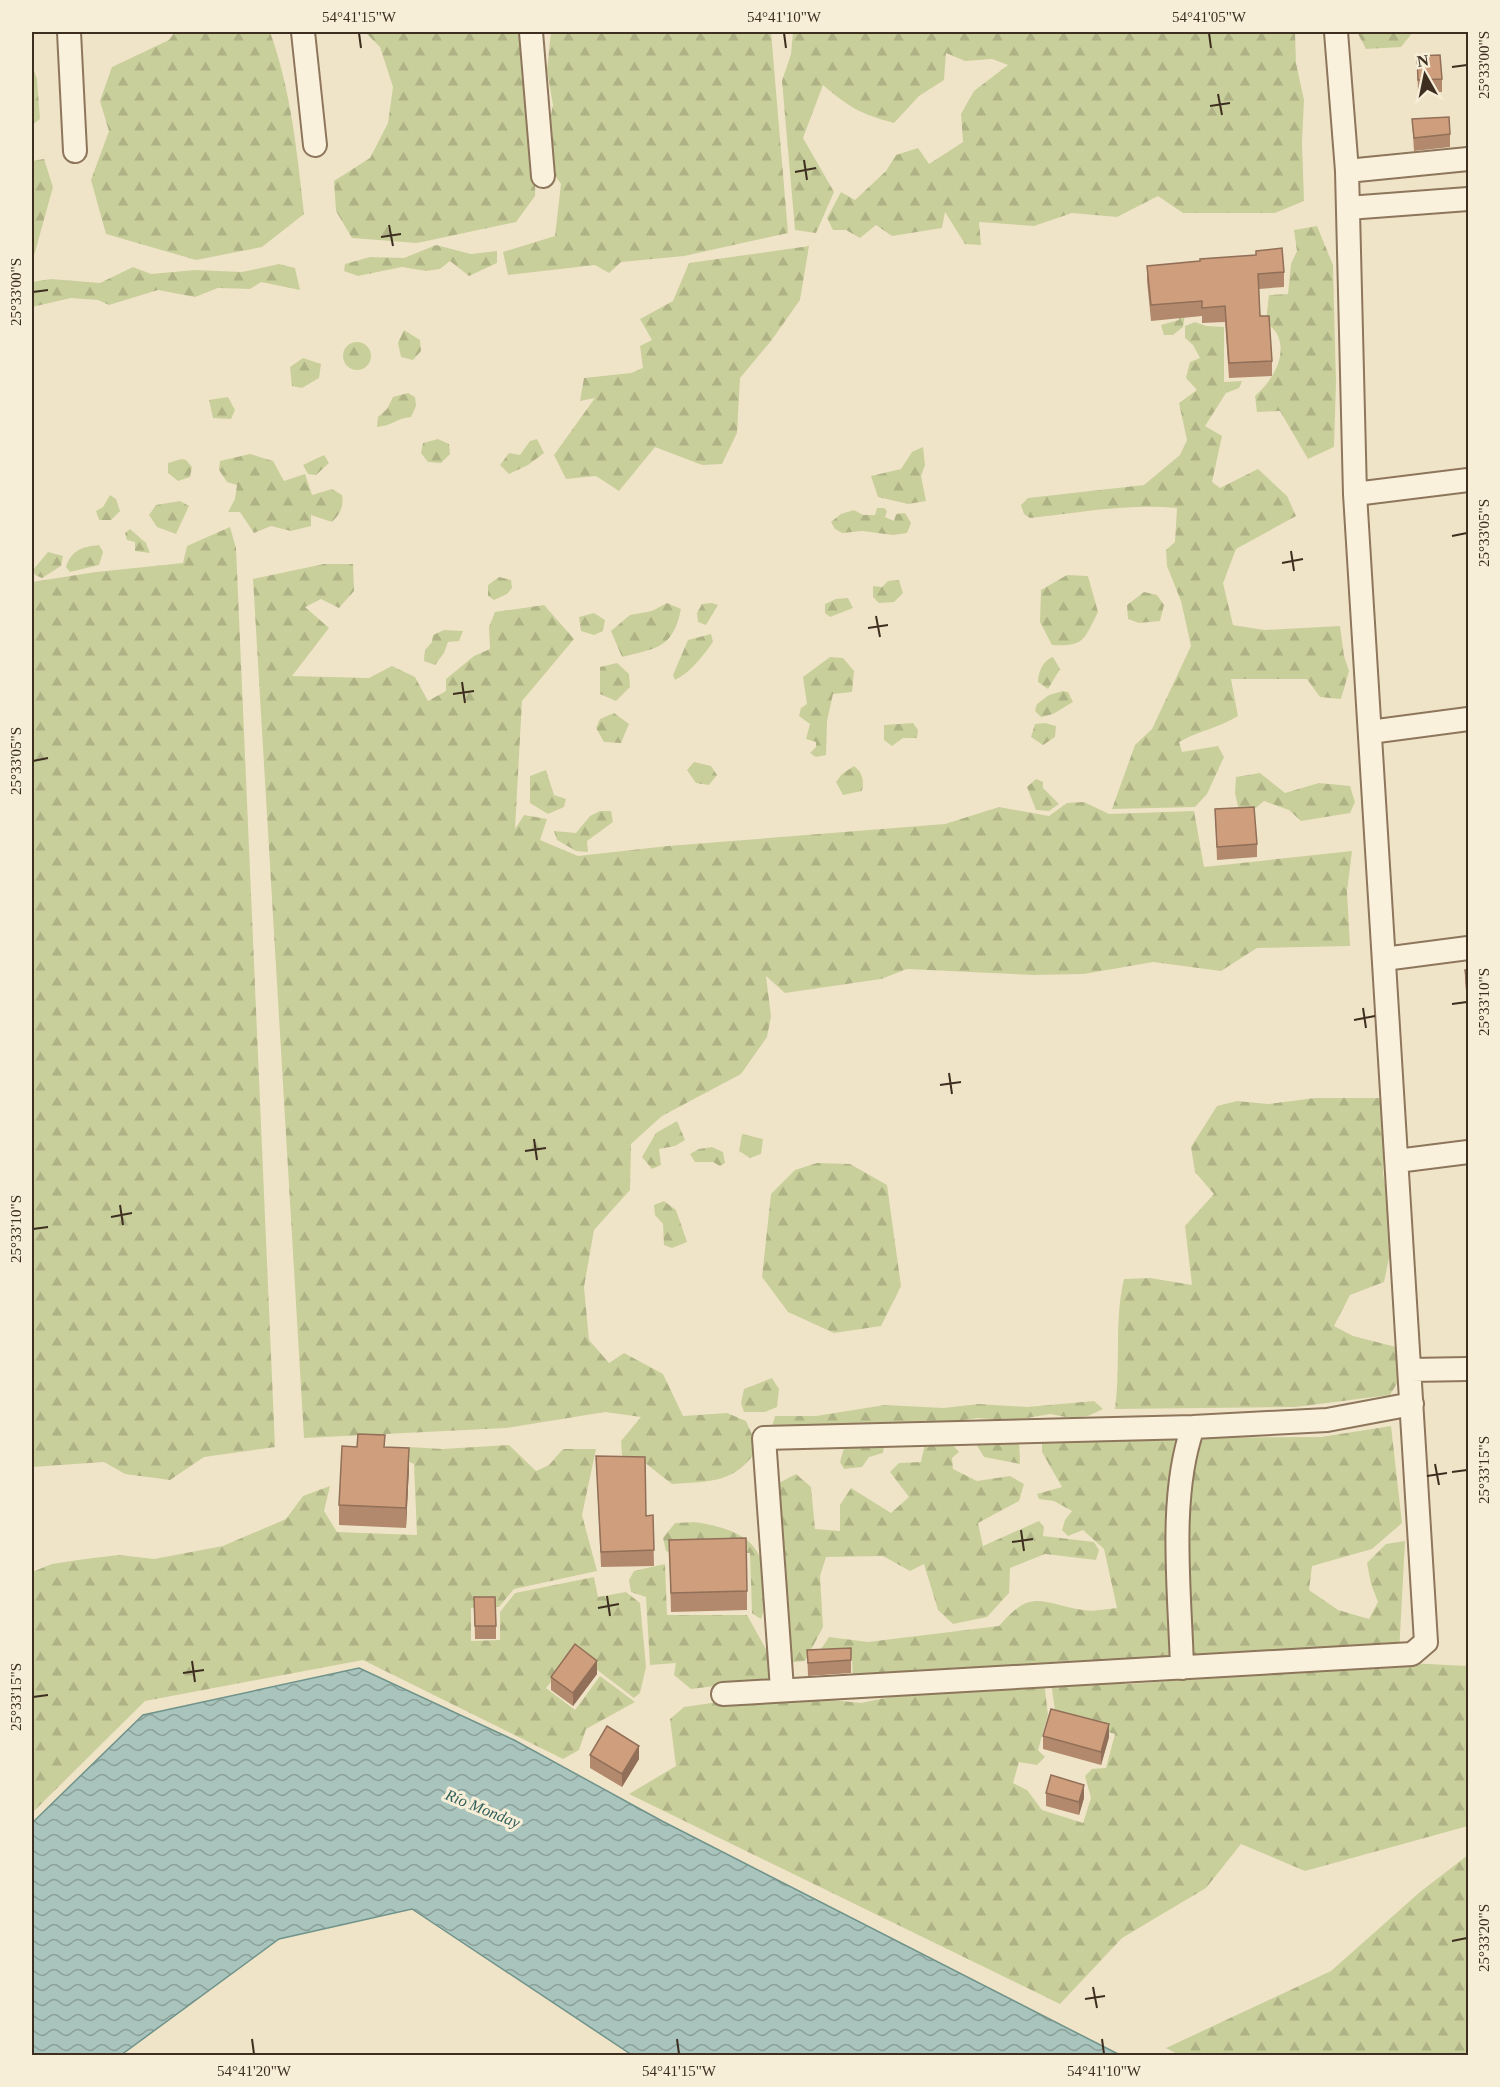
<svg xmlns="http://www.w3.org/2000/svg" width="1500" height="2087" font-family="'Times New Roman',serif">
	<defs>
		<pattern id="forest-firs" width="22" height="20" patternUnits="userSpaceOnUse" patternTransform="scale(1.5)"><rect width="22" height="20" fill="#c9cf9b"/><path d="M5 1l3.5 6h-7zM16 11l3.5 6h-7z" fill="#aeb285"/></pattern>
		<pattern id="water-waves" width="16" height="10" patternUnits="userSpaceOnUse" patternTransform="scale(1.5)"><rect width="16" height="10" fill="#a9c4bc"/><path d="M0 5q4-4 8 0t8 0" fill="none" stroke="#8ba098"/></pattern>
	</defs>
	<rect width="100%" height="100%" fill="#f0e4c8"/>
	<!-- forest -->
	<path fill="url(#forest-firs)" d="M175,32h95c21,58 27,120 34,182l-42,33 -66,13 -90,-26 -15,-54 18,-49 -9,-30 12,-34 57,-27z
		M365,32h161l10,121 -1,43 -19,26 -99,21 -65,-5 -16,-27 -2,-30 36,-23 18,-35 5,-36 -13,-40z
		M551,32h220l17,201 -104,23 -63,6 -12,11 -14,-8 -87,10 -5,-23 52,-16 6,-52 -10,-14 -5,-30 7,-35 -6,-35z
		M793,32h502l1,31 8,37 -2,42 2,59 -29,12h-92l-25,-17 -41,21 -45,-4 -38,13 -55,-4 2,23 -16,-1 -20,-32 -3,16 -50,8 -16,-11 -16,13 -14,-8h-13l-6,-12 14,-26 14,8 31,-29 10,-16 22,-7 11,16 34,-22 -2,-28 13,-23 34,-26 -16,-6 -27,2 -19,-8 -2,27 -25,16 -25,27c-34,-9 -45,-16 -71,-38l-20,53 31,54 -18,41 -21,-3 -13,-149 9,-27z
		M1357,32h56l-12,15 -35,2z
		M32,65l5,14 3,40 -8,6z
		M44,159l9,28 -21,76v-102z
		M1317,226l16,39 3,118 -2,64 -26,12 -28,-48 -23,1 -2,-16c16,-14 32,-38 23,-60 -2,-5 -9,-11 -12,-15l3,-26 19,-1 3,-30 6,-13 -3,-21z
		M436,245l35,9 26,-3v12l-28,13 -19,-15 -10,8 -14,2 -24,-4 -44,9 -14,-5 1,-7 25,-7 34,1z
		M809,246l-9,54 -29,41 -31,37 -3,55 -15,31 -20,1 -47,-18 -36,44 -23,-15 -30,3 -12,-24 41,-57 -15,3 4,-23 47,-5 12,-5 -3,-22 12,-6 -12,-21 33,-18 16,-38z
		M279,264l16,4 5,22 -39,-8 -11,7 -32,-1 -23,9 -37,-7 -49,15 -11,-5 -27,-2 -39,9v-25l19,-3 49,4 33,-16 18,7 44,-4 47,2z
		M1176,279l9,35 -2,13 -10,8h-9l-3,-10 18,-5z
		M1195,322l11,4 18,1v55l18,-1 -3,7 -13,5 -21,33 17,10 -10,46 8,6 38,-19 29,27 9,20 -60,33 -13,34 10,42 31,5 76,-4 4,30 5,15 -8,28 -21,-2 -13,-18h-76l7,37c-19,12 -40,15 -59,26l3,10 36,-6 6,11 -17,37 -12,13 -83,2 23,-64 17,-16 39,-83 -10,-45 -14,-35 -1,-16 9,-8 2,-34c-49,-5 -98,5 -147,10l-6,-4 -3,-9 7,-7 116,-13 36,-30 7,-15 -8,-37 18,-13 -11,-12 4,-16 10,-4 -7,-13 -8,-7v-12z
		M404,330l16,10 1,11 -8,9 -12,-3 -3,-14z
		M343 356a14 14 0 1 1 28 0a14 14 0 1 1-28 0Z
		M303,358l18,6 -2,14 -17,10 -10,-2 -2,-19z
		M408,393l7,4 1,9 -5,11c-13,1 -20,9 -34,10l1,-10 9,-8 6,-12z
		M228,397l7,13 -4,9 -18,-1 -4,-18z
		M438,439l11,5 1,10 -9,9 -13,-1 -7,-9 2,-10z
		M537,439l7,14 -16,12 -19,9 -9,-9 9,-12 11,2 10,-14z
		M923,447l2,18 -4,11 5,25 -18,3 -30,-7 -7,-21 30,-7 11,-17z
		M250,454l23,7 11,20 21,-7 7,21 20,-6 10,6c2,12 -2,19 -10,27l-21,-7v11l-20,5 -20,-5 -17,7 -14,-21h-12l7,-13 2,-14 -10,-3 -8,-12 1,-9z
		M324,455l5,8 -13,12 -8,-1 -5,-9z
		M182,459l4,1 6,7 -2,10 -12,4 -10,-8v-10z
		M110,495l6,4 4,12 -9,9h-12l-3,-9 7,-4z
		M180,501l9,5 -13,28 -19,-7 -8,-12 7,-10z
		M877,508h7l3,3 -2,6 9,4 2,-7 9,-1 6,10 -4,10 -14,2 -31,-4 -20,2 -7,-4 -4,-7 10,-8 13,-4 9,5h12z
		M230,527l6,21 39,899 -71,10 -34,23 -45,-6 -21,-12 -72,5v-885l64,-10 87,-9 4,-17z
		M130,529l16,14 4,10 -15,-2v-9l-8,-2 -2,-7z
		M99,545l4,7 -4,13 -29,7 -4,-5c6,-17 15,-20 33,-22z
		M48,552l15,4 -2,10 -19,12 -7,-3 -2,-5z
		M324,564h29l1,27 -15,17 -18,-9 -16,8 24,21 -37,48 77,2 23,-12 23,11 13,24 18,-10v-12l28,-23 16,-7 -1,-22 6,-15 49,-7 30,34 -52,62 -7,128 9,-14 23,4 -7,21 38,16 90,-10 277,-22 54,-17 50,9 18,-13 17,-1 25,12 85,-3 10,56 148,-16 -5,41 3,54 -93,2 -36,23 -68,-9 -69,12 -51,1 -126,-6 -26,10 -96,14 -19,-17 5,40 -4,21 -26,37 -79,42 -31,28 -1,46 -36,40 -10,57 5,53 20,23 15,-10 39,21 20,42 44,-3 19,8 12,27c-23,36 -47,33 -86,36l-32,-25 -10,3 -8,-7 -1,-14 20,-24 -36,-5 -99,16 -202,10 -51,-859z
		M1067,575l21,1 10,36c-14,27 -13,35 -46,33l-12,-23 1,-32z
		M499,577l12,3 1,8 -5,6 -13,6 -6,-4v-11z
		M899,580l4,13 -9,9 -15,1 -6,-6v-11l9,1 6,-6z
		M1144,592l13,3 7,10 -4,16 -21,2 -11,-4 -1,-14z
		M848,598l5,10 -23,9 -5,-4v-9l11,-5z
		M667,603l14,6c-8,40 -25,39 -59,48l-11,-26 19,-16 22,-4z
		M712,603l6,2 -12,20 -8,-3 -1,-9 5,-9z
		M594,613l11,7 -2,11 -9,4 -13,-4 -2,-14z
		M444,630l19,1 -4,10 -11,1 -4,11 -9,12 -11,-4 1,-11 7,-8 1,-7z
		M711,634l2,8c-10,14 -22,30 -38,38l-2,-5 15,-35z
		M830,657l13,1 11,13 -2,21 -19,2 -6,27 -1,34 -10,2 -6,-4 6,-6v-5l-10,-3 4,-15 -11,-8 2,-8 6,-4 -4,-27z
		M1053,657l7,12 -12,20 -10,-7c0,-10 5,-22 15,-25z
		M617,663l12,11 1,13 -14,14 -16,-7v-27z
		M1063,691l5,1 5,10 -20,12 -12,3 -6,-6 2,-7 12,-9z
		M614,713l15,11 -8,19 -17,-1 -8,-14 4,-9z
		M913,723l5,7 -1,8h-14l-11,8 -8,-6v-15z
		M1045,723l11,3 -1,11 -12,8 -12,-8 4,-13z
		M694,762l17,4 6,9 -8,10 -13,-2 -9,-13z
		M854,766c9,7 10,15 8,25l-19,4 -7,-13 6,-8z
		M546,770l8,25 12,4 -2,8 -16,7 -18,-11v-27z
		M1260,773l25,20 34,-10 31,3 5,16 -5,11 -49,8 -12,-11 -25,-9 -13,11 -12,-1 -4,-18 1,-16z
		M1036,779l7,3v6l16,16 -10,7 -13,-1 -9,-23z
		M600,811h11l2,11 -26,19 1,11 -12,-1 -19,-11 -3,-9 22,2 14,-17z
		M1315,1098h66l4,33 -2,42 7,40 -1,45 -5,24 -34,13 -16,31 19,10 43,11 3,33 -9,15 -95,12 -180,2c6,-43 -1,-89 9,-130l26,-1 42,7 -7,-59 29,-32 -19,-22 -4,-25 26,-41 20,-5 31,3z
		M677,1121l8,19 -10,6 -16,3 2,16 -9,4 -10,-12 14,-24z
		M742,1134l21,5 -2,15 -11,4 -11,-7z
		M712,1147l11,5 2,11 -5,3 -7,-4h-18l-5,-8 9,-5z
		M817,1163l33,1 37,21 14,101 -20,40 -47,7 -46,-21 -26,-35 9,-83 24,-24z
		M664,1201l12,9 11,32 -15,6 -8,-3 -1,-21 -8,-9 -1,-10z
		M772,1378l7,11 -2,18 -12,5h-21l-3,-9 3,-14z
		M1094,1401l9,8 -15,7 -17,2 -21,-4 -40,7 -32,-3 -37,5 -19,-2 -126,7 -24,-1 3,-11h41l69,-11 59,3 34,-4 49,3z
		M1391,1426l11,97 -30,26 -60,17 -3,24 29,20 31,9 9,-17 -7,-18 -4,-21 19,-19 19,-3 -6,113 -433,19 -105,24 -20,-3 12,-11 -1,-26 -37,1 14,-21 39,5 131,-16c33,-39 43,-22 84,-16 11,2 23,-1 34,-2l-13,-59 -21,-19 -15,6 -6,-6 3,-10 7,-9 -18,-10 -15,-2 -2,-5 25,-7 -20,-35v-14l279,-1z
		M983,1436l36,2 1,26 -36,-7 -8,-13z
		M951,1443l8,9 -7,6 1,11 24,12 33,-5 14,8 -5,17 -41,22 5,23 56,-25 5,6 -1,9 51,6 5,8 -3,10 -51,-6 -35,14 -1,25 -22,24 -34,7 -15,-14 -14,-46 -14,7 -27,-15 -57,1 -6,19 3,51 -18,34 -21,2 -9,-168 4,-12 17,-9 15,13 4,42 25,2v-26l11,-17 40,25 18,-16 -19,-25 9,-9 22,-1 4,-18z
		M876,1444l8,3 -1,6 -14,4 -7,10 -18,2 -4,-7 4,-14z
		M509,1445l27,26 13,-6 14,-16h33l-14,66 15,56 -83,18 -15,18 -28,1v33l29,-1v-28l15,-19 79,-16 4,20 28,-5 14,11 6,64 -6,26 -6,5 -59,-45 -29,35 29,22 25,-34 35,26 -49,27 -7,21 -16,9 -200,-99 -218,41 -113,112v-241l20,-8 33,-5 34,-4 35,4 69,-13 63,-27 17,-23 27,-10 -6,25 13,21 80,3 -3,-71 -17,-7 12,-10 33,2z
		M695,1522c17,3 34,6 49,16 25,16 26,56 17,81l-9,-6 -2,-60 -73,2 -11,-4 -3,-13 12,-15z
		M665,1564l2,51h80l29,52 -6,12 -79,10 -17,-14 2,-12 -26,2 -4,-68 -15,-5 -2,-12 5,-9z
		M1408,1663l60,3v160l-163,45 -64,-27 -35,44 -84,50 -62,66 -431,-210 47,-28 -6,-47 14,-12 89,-13 88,9 106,-22 77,1 4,33 -10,35 7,7 -8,8 -18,-3 -6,21 14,7 15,20 41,13 8,-25 -6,-22 7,-7 14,-1 9,-34 -59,-16 -5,-36 79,2z
		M1468,1855v200l-287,1 -15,-8 165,-77 89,-79z"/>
	<!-- water -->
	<path fill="url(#water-waves)" stroke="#6f938a" stroke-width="1.5" d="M359,1668l155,72 148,81 458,234h-488l-220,-146 -133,30 -158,116h-89v-232l111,-108z"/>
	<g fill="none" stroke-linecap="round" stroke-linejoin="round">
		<!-- minor casing -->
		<g stroke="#8d765c" stroke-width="26">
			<path id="minor" d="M69,32l6,119
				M303,32l12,113
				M531,32l12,144
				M1347,171l121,-12
				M1348,208l120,-9
				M1355,494l113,-14
				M1370,732l98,-13
				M1384,959l84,-11
				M1397,1161l71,-9
				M1410,1370l58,-1
				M1182,1668c-2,-75 -14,-171 11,-241
				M782,1689l-18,-251 429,-11 134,-7 85,-16
				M723,1694l689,-40 14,-12 -71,-1148 -8,-323 -11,-139"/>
		</g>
		<!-- minor -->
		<use href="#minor" stroke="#faf1dc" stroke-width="22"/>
	</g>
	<!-- wall -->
	<path fill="#b2896c" d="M1417,56l25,23v13l-24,1z
		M1412,119l38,15v13l-36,4z
		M1147,266l137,6v15l-25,2 1,27 12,45v15l-43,2 -4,-56 -23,1v-7l-51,5 -4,-40z
		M1215,809l42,35v13l-40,3z
		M1465,970h3v36l-3,-23z
		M385,1447l24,20 -3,61 -67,-3v-20z
		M596,1456l50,60 7,-1 1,51 -53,1z
		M669,1540l78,51v19l-76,2z
		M474,1597l22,29v13h-21z
		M851,1648v25l-43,3 -1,-26z
		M597,1674l-24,32 -22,-16v-13z
		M1043,1736l66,1 -8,28 -58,-16z
		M590,1755l49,4 -17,28 -32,-19z
		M1046,1793l38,5 -5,17 -33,-9z"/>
	<!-- shaded-wall -->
	<path fill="#916f58" d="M409,1448v19l-3,61v-20z
		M597,1661v13l-24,32v-13z
		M1109,1724v13l-8,28v-13z
		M639,1746v13l-17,28v-13z
		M1084,1785v13l-5,17v-13z"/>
	<!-- building -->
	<path fill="#cf9f7d" stroke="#916f58" stroke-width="1.5" d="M1440,55l2,24 -24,1 -1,-24z
		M1449,117l1,17 -36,4 -2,-19z
		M1282,248l2,24 -26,2 2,42h9l3,45 -43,2 -4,-57 -23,2v-7l-51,4 -4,-39 53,-5v-2l56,-4v-4z
		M1254,807l3,37 -40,3 -2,-38z
		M1465,970h3v23z
		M358,1434l27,1 -1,12 25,1 -3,60 -67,-3 3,-59 15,1z
		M596,1456l49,1 1,59 7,-1 1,35 -53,2z
		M746,1538l1,53 -76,2 -2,-53z
		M474,1597h21l1,29h-21z
		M575,1644l22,17 -24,32 -22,-16z
		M851,1648v12l-43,3 -1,-13z
		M1051,1709l58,15 -8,28 -58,-16z
		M607,1726l32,20 -17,28 -32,-19z
		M1051,1775l33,10 -5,17 -33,-9z"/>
	<!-- ticks -->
	<path fill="none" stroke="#3d2e20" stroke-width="2" d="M359,33l2,15M784,33l2,15M1209,33l2,15M1452,67l15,-2M1218,94l4,21M1210,106l20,-3M804,160l3,20M795,172l21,-4M389,225l4,21M381,237l20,-3M33,292l15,-2M1452,536l15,-3M1291,551l3,20M1282,563l21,-4M876,616l4,21M868,628l20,-3M462,682l3,21M453,694l21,-3M33,761l15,-3M1452,1004l15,-2M1363,1008l3,20M1354,1020l21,-4M949,1073l3,21M940,1085l21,-3M534,1139l3,21M525,1151l21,-3M120,1205l3,20M111,1217l21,-4M33,1229l15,-2M1435,1464l4,21M1452,1472l15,-2M1427,1476l20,-3M1021,1530l3,21M1012,1542l21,-3M607,1596l3,20M598,1608l21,-4M192,1661l3,21M183,1673l21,-3M33,1697l15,-2M1452,1941l15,-3M1093,1987l4,21M1085,1999l20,-3M252,2039l2,15M677,2039l2,15M1102,2039l2,15"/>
	<g text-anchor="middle" stroke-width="6" stroke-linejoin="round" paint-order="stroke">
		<!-- water labels -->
		<g font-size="16" font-style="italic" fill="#2f5d5a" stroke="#f7eed8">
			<text transform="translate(483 1808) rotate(22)" y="6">Río Monday</text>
		</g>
	</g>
	<!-- border -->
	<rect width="1500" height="2087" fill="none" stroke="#f7eed8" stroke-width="66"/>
	<!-- north arrow -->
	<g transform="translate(1425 75) rotate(351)" stroke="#f7eed8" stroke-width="4.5" paint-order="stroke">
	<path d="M0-4.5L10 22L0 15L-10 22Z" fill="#3d2e20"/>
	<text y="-9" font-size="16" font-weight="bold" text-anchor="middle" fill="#3d2e20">N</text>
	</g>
	<rect x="33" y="33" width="1434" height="2021" fill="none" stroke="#3d2e20" stroke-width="2"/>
	<g font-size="15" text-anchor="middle" fill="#3d2e20">
		<text x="359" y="22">54°41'15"W</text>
		<text x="784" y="22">54°41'10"W</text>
		<text x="1209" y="22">54°41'05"W</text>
		<text transform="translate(1484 65) rotate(-90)" y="5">25°33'00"S</text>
		<text transform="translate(16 292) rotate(-90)" y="5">25°33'00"S</text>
		<text transform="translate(1484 533) rotate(-90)" y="5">25°33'05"S</text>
		<text transform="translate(16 761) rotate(-90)" y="5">25°33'05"S</text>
		<text transform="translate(1484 1002) rotate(-90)" y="5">25°33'10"S</text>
		<text transform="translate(16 1229) rotate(-90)" y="5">25°33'10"S</text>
		<text transform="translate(1484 1470) rotate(-90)" y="5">25°33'15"S</text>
		<text transform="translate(16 1697) rotate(-90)" y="5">25°33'15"S</text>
		<text transform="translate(1484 1938) rotate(-90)" y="5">25°33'20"S</text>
		<text x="254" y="2076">54°41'20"W</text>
		<text x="679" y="2076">54°41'15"W</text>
		<text x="1104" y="2076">54°41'10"W</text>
	</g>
</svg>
